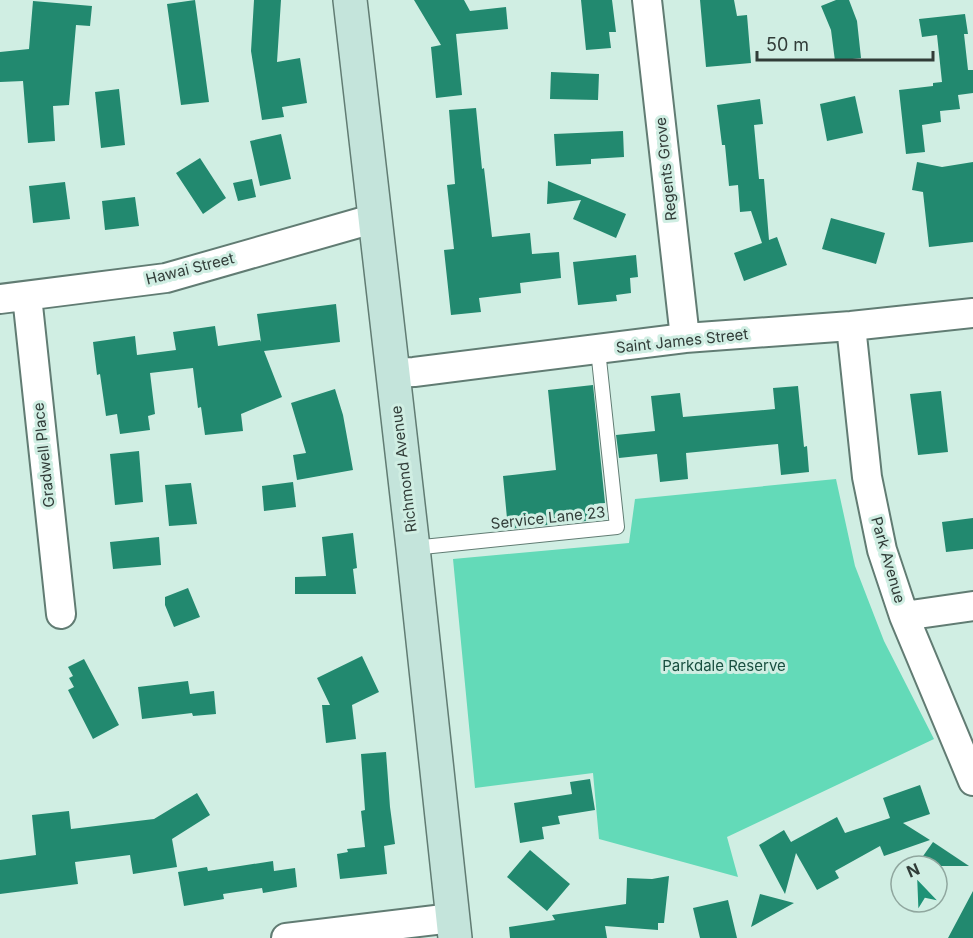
<svg xmlns="http://www.w3.org/2000/svg" width="973" height="938" font-family="Inter,sans-serif">
	<rect width="100%" height="100%" fill="#d0eee3"/>
	<!-- green -->
	<path fill="#63dab8" d="M836,479l19,87 29,75 50,98 -207,98 11,40 -139,-38 -6,-66 -118,15 -22,-229 176,-16 6,-44z"/>
	<!-- building -->
	<path fill="#22896f" d="M195,0l14,102 -28,3 -14,-101z
		M254,0h27l-4,62 23,-4 7,45 -25,4 2,10 -22,3 -11,-69z
		M414,0h50l6,11 36,-4 2,22 -52,5 6,61 -26,3 -5,-51 10,-2z
		M581,0h31l4,32h-7l2,16 -25,2z
		M700,0h34l3,16 10,-1 4,48 -45,4z
		M836,0h13l8,21 4,37 -26,3 -4,-31 -10,-24z
		M33,1l59,5 -2,20 -14,-1 -7,80 -16,1 2,35 -27,2 -5,-62 -23,1v-30l29,-3z
		M965,14l3,20h-4l4,36h5v23l-15,2 2,14 -20,2 1,11 -19,3 3,27 -19,2 -7,-64 34,-4v-3l9,-1 -5,-47 -15,2 -3,-18z
		M551,72l48,2 -1,26 -48,-1z
		M119,89l6,56 -24,3 -6,-56z
		M855,96l8,37 -36,8 -7,-37z
		M760,99l3,25 -9,1 5,54h5l5,61 8,-3 10,28 -43,16 -10,-28 28,-10 -11,-32 -11,1 -2,-27 -9,1 -4,-41h-3l-5,-40z
		M476,108l6,61 2,-1 8,69 38,-4 2,21 27,-2 2,26 -41,5 1,10 -42,5 2,14 -30,3 -7,-65 10,-1 -7,-64 8,-1 -6,-74z
		M623,131l1,26 -33,2v5l-35,2 -2,-32z
		M281,134l10,45 -31,7 -10,-45z
		M200,158l26,40 -23,16 -27,-41z
		M917,162l25,5 31,-5v80l-44,5 -6,-55 -11,-2z
		M252,179l4,18 -18,4 -5,-18z
		M548,181l78,33 -10,24 -43,-19 8,-19 -34,4z
		M65,182l5,37 -37,4 -4,-37z
		M135,197l4,29 -34,4 -3,-29z
		M831,218l54,15 -9,31 -54,-15z
		M636,255l2,22 -8,1 1,15 -15,2 1,6 -39,4 -5,-43z
		M336,304l4,38 -76,9 18,46 -41,17 2,17 -38,4 -4,-28 -3,1 -5,-40 -43,5 5,41 -7,2 2,14 -30,4 -3,-20 -11,2 -6,-42 -3,1 -4,-33 42,-6 2,19 39,-5 -3,-18 42,-6 3,20 42,-6 1,2 -4,-28z
		M593,385l12,118 -11,1 2,16 -88,9 -5,-53 53,-6 -8,-80z
		M798,386l6,61 3,-1 2,26 -28,3 -3,-31 -92,9 2,26 -28,3 -3,-28 -38,4 -3,-23 39,-4 -4,-35 29,-3 3,24 92,-8 -2,-21z
		M335,389l8,26 10,55 -56,10 -4,-25 13,-2 -15,-50z
		M941,391l7,61 -30,3 -8,-61z
		M139,451l4,51 -28,3 -5,-51z
		M293,482l3,25 -32,4 -2,-25z
		M191,483l6,41 -28,2 -4,-41z
		M973,518v31l-27,3 -4,-30z
		M353,533l4,35 -4,1 3,25h-61v-17l31,-1 -4,-39z
		M159,537l2,28 -48,4 -3,-27z
		M188,588l12,29 -26,10 -9,-22v-8z
		M362,656l17,36 -27,13 4,34 -30,4 -4,-38h8l-13,-27z
		M84,659l35,66 -26,14 -25,-49 6,-3 -5,-9 4,-2 -5,-9z
		M188,681l2,13 24,-3 2,23 -23,2 -1,-3 -50,6 -4,-32z
		M386,752l4,55 5,37 -11,2 3,28 -47,5 -3,-25 11,-2 -1,-3 18,-2 -4,-36 4,-1 -4,-56z
		M590,779l5,31 -37,6 2,8 -18,3 2,12 -24,4 -6,-40 58,-9 -2,-12z
		M920,785l10,29 -27,9 27,17 -46,16 -4,-10 -45,25 4,7 -22,12 -21,-37 -11,41 -26,-49 25,-15 7,12 46,-25 8,16 45,-15 -7,-20z
		M197,793l13,22 -38,24 5,28 -44,7 -3,-19 -55,7 3,22 -78,10v-34l36,-5 -4,-40 37,-4 2,18 83,-10z
		M933,842l36,24h-53z
		M530,850l40,34 -23,27 -40,-34z
		M273,861l1,10 21,-3 2,19 -34,6 -1,-5 -39,6 1,5 -40,7 -6,-34 29,-5 1,4z
		M669,876l-5,47h-6v7l-53,-4 2,12h-97l-1,-11 46,-7 -3,-5 74,-11 1,-26 25,1z
		M973,891v47h-25z
		M760,894l34,9 -43,24z
		M728,900l9,38h-37l-7,-30z"/>
	<g fill="none" stroke-linecap="round" stroke-linejoin="round">
		<!-- lane casing -->
		<g stroke="#617c73" stroke-width="16">
			<path id="lane" d="M413,548l204,-21 -19,-177"/>
		</g>
		<!-- street casing -->
		<g stroke="#617c73" stroke-width="32">
			<path id="street" d="M647,0l38,338
				M27,296l34,318
				M0,299l166,-21 210,-60
				M851,326l16,151 15,73 22,66 69,165
				M392,373l22,-1 271,-34 166,-12 122,-13
				M904,616l69,-10
				M286,938l166,-20"/>
		</g>
		<!-- secondary casing -->
		<g stroke="#617c73" stroke-width="36">
			<path id="secondary" d="M350,0l63,548 42,390"/>
		</g>
		<!-- lane -->
		<use href="#lane" stroke="#fff" stroke-width="14"/>
		<!-- street -->
		<use href="#street" stroke="#fff" stroke-width="28"/>
		<!-- secondary -->
		<use href="#secondary" stroke="#c4e4db" stroke-width="33"/>
	</g>
	<g text-anchor="middle" stroke-width="6" stroke-linejoin="round" paint-order="stroke">
		<!-- street labels -->
		<g font-size="15" fill="#313c38" stroke="#d0eee3">
			<text transform="translate(666 169) rotate(-96)" y="5">Regents Grove</text>
			<text transform="translate(190 269) rotate(-14)" y="5">Hawai Street</text>
			<text transform="translate(682 341) rotate(-6)" y="5">Saint James Street</text>
			<text transform="translate(44 455) rotate(-96)" y="5">Gradwell Place</text>
			<text transform="translate(404 469) rotate(-97)" y="5">Richmond Avenue</text>
			<text transform="translate(548 518) rotate(-6)" y="5">Service Lane 23</text>
			<text transform="translate(888 560) rotate(74)" y="5">Park Avenue</text>
		</g>
		<!-- park labels -->
		<g font-size="15" fill="#194f40" stroke="#d0eee3">
			<text x="724" y="671">Parkdale Reserve</text>
		</g>
	</g>
	<!-- north arrow -->
	<g transform="translate(919 884) rotate(337)"><circle r="28" fill="#d0eee3" stroke="#90a79f" stroke-width="1.5"/>
	<path d="M0-4.5L10 22L0 15L-10 22Z" fill="#1d9276"/>
	<text y="-9" font-size="16" font-weight="bold" text-anchor="middle" fill="#313c38">N</text>
	</g>
	<!-- scale -->
	<path d="M757 51v9h176v-9" fill="none" stroke="#313c38" stroke-width="3"/>
	<text x="766" y="51" font-size="18" fill="#313c38" stroke="#d0eee3" stroke-width="4.5" paint-order="stroke">50 m</text>
</svg>
